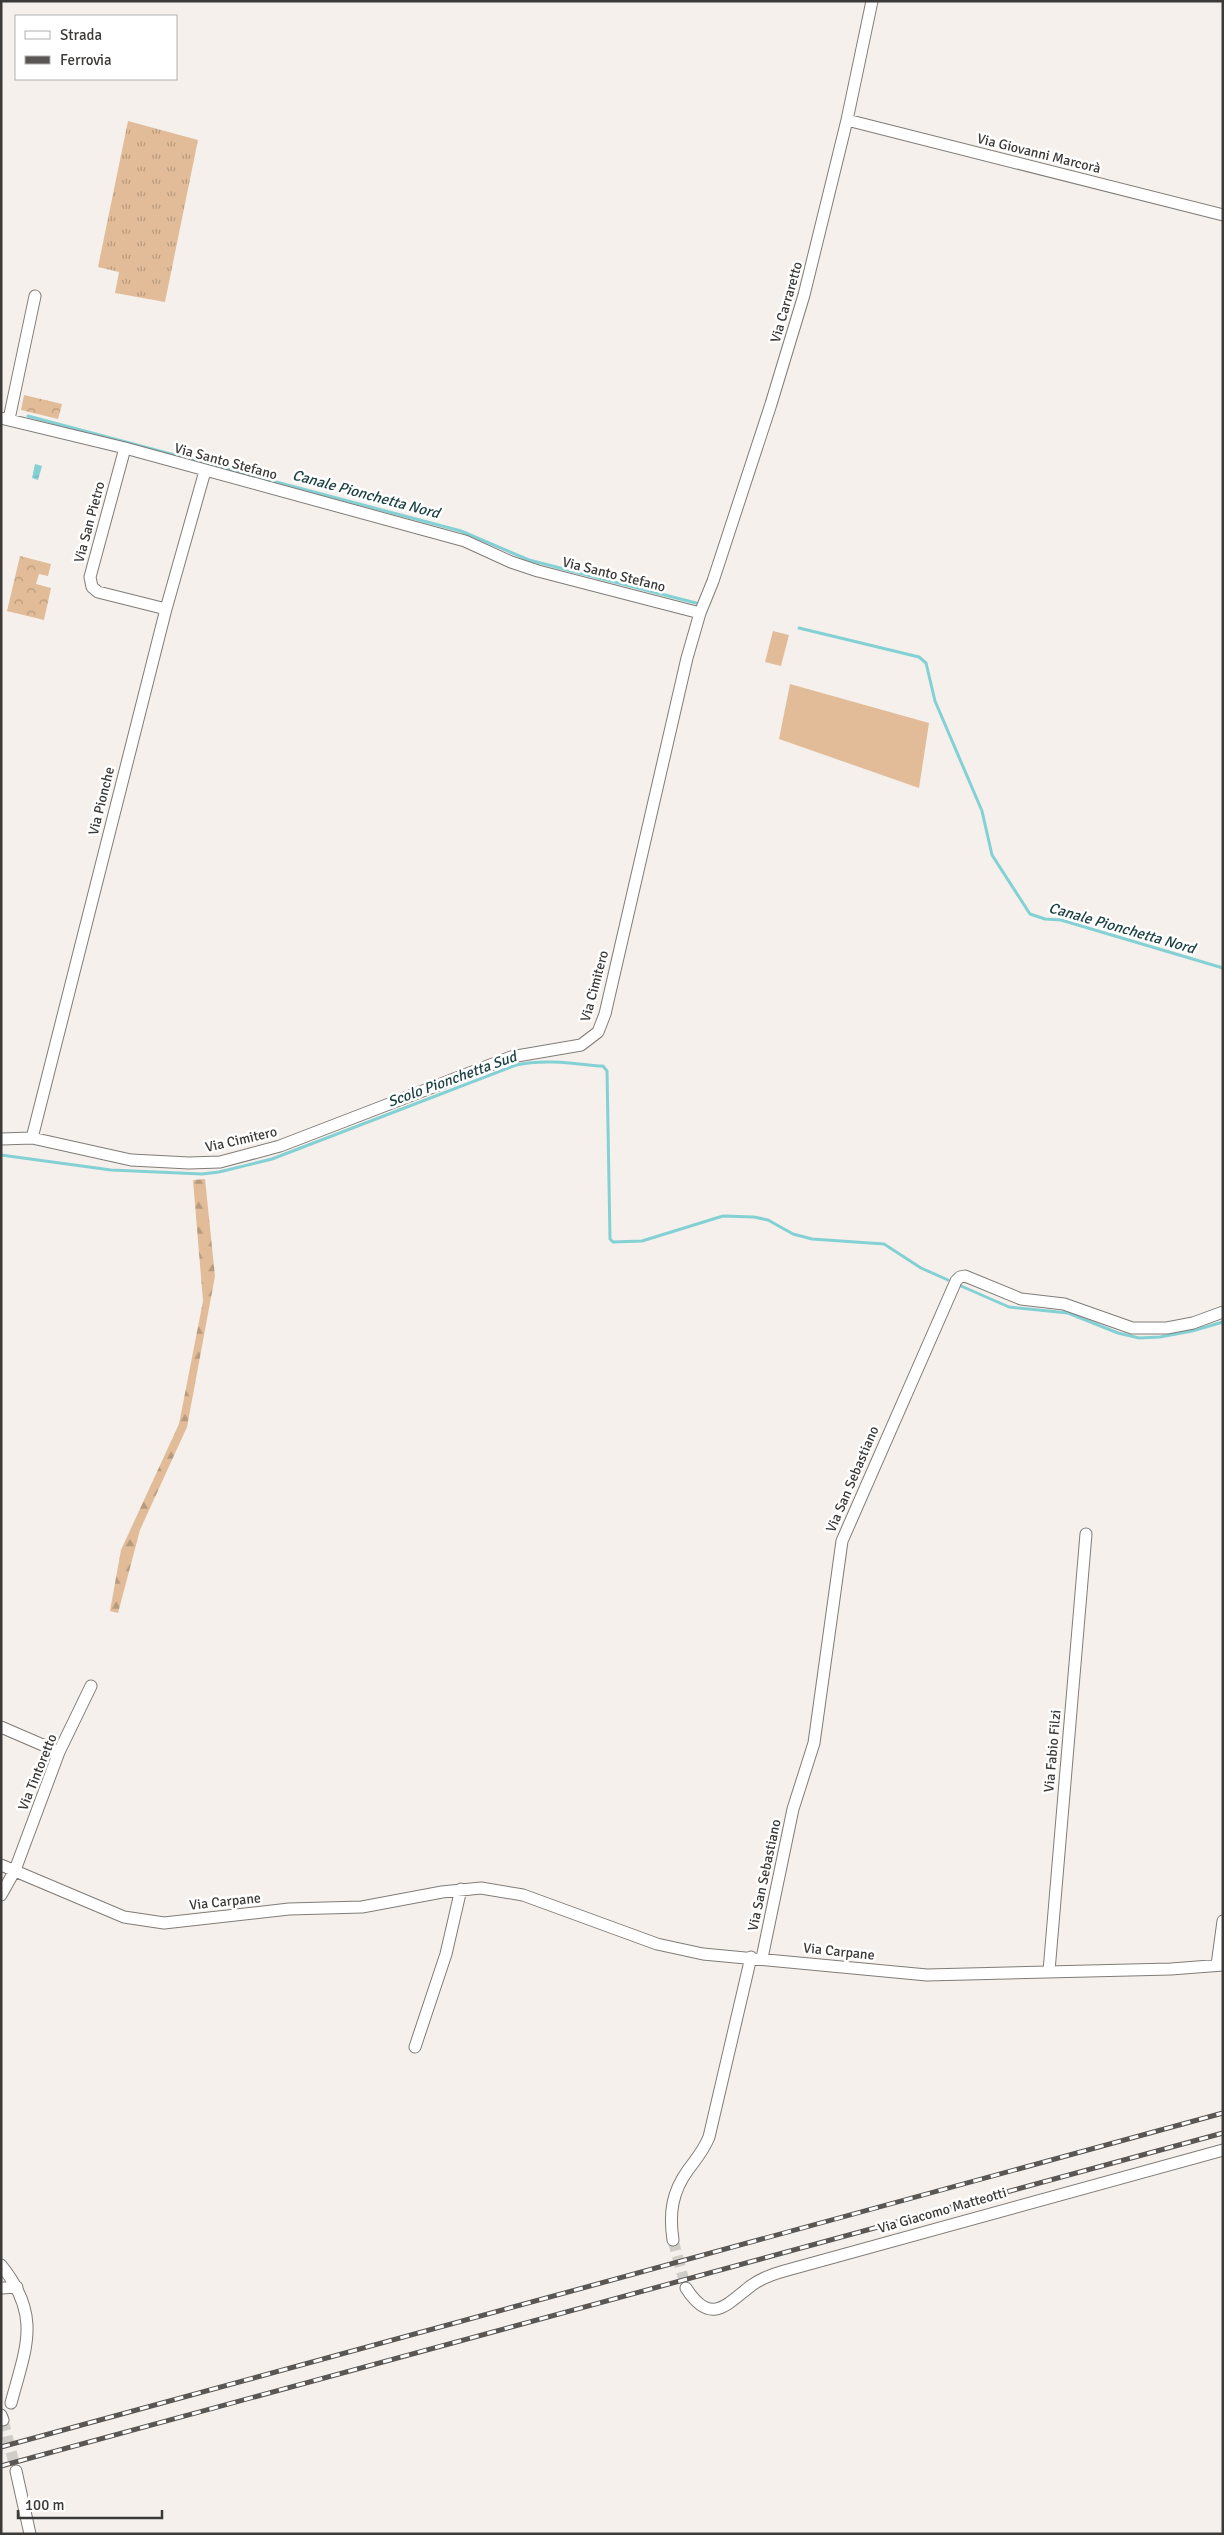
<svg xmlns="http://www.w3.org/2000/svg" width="1224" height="2535" font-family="Signika,sans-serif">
	<defs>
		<pattern id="grass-tufts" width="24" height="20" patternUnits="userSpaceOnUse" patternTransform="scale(1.25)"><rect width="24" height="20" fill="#e2bc98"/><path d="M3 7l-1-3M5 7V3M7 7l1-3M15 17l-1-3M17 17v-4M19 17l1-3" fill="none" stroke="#b89a7d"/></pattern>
		<pattern id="forest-firs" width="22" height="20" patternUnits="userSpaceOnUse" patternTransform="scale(1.25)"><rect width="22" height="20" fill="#e2bc98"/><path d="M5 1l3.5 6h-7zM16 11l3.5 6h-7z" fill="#b89a7d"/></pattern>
		<pattern id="park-crowns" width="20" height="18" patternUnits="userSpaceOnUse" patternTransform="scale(1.25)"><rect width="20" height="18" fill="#e2bc98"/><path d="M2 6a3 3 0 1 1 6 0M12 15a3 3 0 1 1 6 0" fill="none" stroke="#b89a7d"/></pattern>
		<pattern id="water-ripples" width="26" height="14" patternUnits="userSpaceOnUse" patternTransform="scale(1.25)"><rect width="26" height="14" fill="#83d1d4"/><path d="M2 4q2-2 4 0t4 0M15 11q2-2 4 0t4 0" fill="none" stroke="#6cabad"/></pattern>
	</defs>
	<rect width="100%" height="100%" fill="#f5f0eb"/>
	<!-- grass -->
	<path fill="url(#grass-tufts)" d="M128,121l70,19 -33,162 -50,-9 4,-21 -21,-5z"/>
	<!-- forest -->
	<path fill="url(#forest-firs)" d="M205,1179l10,97 -28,151 -47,103 -22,83 -8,-2 11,-61 58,-126 24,-123 -10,-121z"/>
	<!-- park -->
	<path fill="url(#park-crowns)" d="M24,395l38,9 -4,15 -37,-9z
		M20,556l31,8 -3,12 -9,-2 -3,10 15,4 -7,32 -37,-9z"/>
	<!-- garden -->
	<path fill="#e2bc98" d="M773,631l16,4 -8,31 -16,-4z
		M790,684l139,39 -10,65 -140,-49z"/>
	<!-- water -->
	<path fill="url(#water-ripples)" d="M35,464l7,2 -4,14 -6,-2z"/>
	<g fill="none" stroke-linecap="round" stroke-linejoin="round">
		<!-- stream -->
		<path stroke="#83d1d4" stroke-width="3" d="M28,416l433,115 68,29 167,43
			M799,628l120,29 7,6 9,38 47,110 10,44 38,59 15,5 16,1 162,48
			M1,1155l110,15 91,4 17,-2 53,-13 244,-94c27,-6 55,-2 83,1h4l4,5 3,168 3,3 29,-1 81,-25 31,1 14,3 25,14 19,5 72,5 37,24 27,12
			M961,1286l48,21 59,6 50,20 21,5 21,-1 32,-6 31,-9"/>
		<!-- minor-tunnel -->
		<path stroke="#d0ccc7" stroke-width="11" stroke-dasharray="11 5.5" stroke-linecap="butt" d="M673,2240l13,48
			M3,2420l13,51"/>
		<!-- minor casing -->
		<g stroke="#807c78" stroke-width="13">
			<path id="minor" d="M847,120l376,95
				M1,418l124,30 340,93 46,21 27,9 162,42
				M9,419l26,-123
				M125,448l-35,129 2,10 6,5 68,17
				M32,1138l134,-529 39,-138
				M1,1139l31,-1 99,22 58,3 31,-1 60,-16 231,-89 70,-12 17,-13 7,-18 82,-356 13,-45 13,-32 58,-177 33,-109 43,-175 25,-119
				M1,1727l58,25
				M1,1865l123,52 40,6 125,-14 73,-2 80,-15 39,-4 42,7 134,49 46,10 224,21 244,-6 52,-4
				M1,1895l14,-25 44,-118 32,-66
				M762,1958l31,-149 21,-66 28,-202 114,-260 4,-4 5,-1 56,23 43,5 68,24h35l26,-5 30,-11
				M1217,1965l6,-44
				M1049,1971l37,-437
				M415,2047l31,-93 15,-65
				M673,2240c-4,-27 -1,-48 15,-70 8,-11 16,-20 21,-33l42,-180
				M1,2265c41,51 25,82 10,138
				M1,2288l16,-1
				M686,2288c25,39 41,16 66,-3 10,-7 21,-11 32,-14l439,-121
				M1,2415l2,5
				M16,2471l14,63"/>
		</g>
		<!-- minor -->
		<use href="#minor" stroke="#fff" stroke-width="11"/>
		<!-- rail casing -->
		<g stroke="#595654" stroke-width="5">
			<path id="rail" d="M1,2447l1222,-334
				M1,2466l1222,-333"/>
		</g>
		<!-- rail -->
		<use href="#rail" stroke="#fff" stroke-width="3" stroke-dasharray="9" stroke-linecap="butt"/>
	</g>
	<g text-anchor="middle" stroke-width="5" stroke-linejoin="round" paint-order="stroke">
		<!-- street labels -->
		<g font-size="14" fill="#3c3a38" stroke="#fff">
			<text transform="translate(1039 153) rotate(14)" y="5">Via Giovanni Marcorà</text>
			<text transform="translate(786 302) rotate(-74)" y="5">Via Carraretto</text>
			<text transform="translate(226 461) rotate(15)" y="5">Via Santo Stefano</text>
			<text transform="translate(89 522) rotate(-75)" y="5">Via San Pietro</text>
			<text transform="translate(614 574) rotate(14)" y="5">Via Santo Stefano</text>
			<text transform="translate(101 801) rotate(-76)" y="5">Via Pionche</text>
			<text transform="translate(594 986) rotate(-75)" y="5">Via Cimitero</text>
			<text transform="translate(241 1139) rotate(-13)" y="5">Via Cimitero</text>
			<text transform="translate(852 1479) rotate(-67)" y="5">Via San Sebastiano</text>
			<text transform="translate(1052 1751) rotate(-85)" y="5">Via Fabio Filzi</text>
			<text transform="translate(37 1772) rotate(-68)" y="5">Via Tintoretto</text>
			<text transform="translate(764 1875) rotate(-78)" y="5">Via San Sebastiano</text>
			<text transform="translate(225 1901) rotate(-6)" y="5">Via Carpane</text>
			<text transform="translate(839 1951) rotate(6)" y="5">Via Carpane</text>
			<text transform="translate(942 2210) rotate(-16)" y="5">Via Giacomo Matteotti</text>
		</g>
		<!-- water labels -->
		<g font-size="15" font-style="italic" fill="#1c4243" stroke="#fff">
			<text transform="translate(366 494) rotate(15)" y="5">Canale Pionchetta Nord</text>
			<text transform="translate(1122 928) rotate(16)" y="5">Canale Pionchetta Nord</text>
			<text transform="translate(452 1079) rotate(-20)" y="5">Scolo Pionchetta Sud</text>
		</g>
	</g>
	<!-- border -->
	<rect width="1224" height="2535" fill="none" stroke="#3c3a38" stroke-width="5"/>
	<!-- legend -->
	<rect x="15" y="15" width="162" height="65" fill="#ffffff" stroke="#b1b0af"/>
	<rect x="25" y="31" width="25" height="8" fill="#ffffff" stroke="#b1b0af"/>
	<text x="60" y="40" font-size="15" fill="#3c3a38">Strada</text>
	<rect x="25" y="56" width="25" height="8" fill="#595654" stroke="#b1b0af"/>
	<text x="60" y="65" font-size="15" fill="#3c3a38">Ferrovia</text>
	<!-- scale -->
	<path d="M18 2510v8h144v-8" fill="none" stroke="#3c3a38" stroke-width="2.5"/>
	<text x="25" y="2510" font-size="15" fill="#3c3a38" stroke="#ffffff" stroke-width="4" paint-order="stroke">100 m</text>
</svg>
